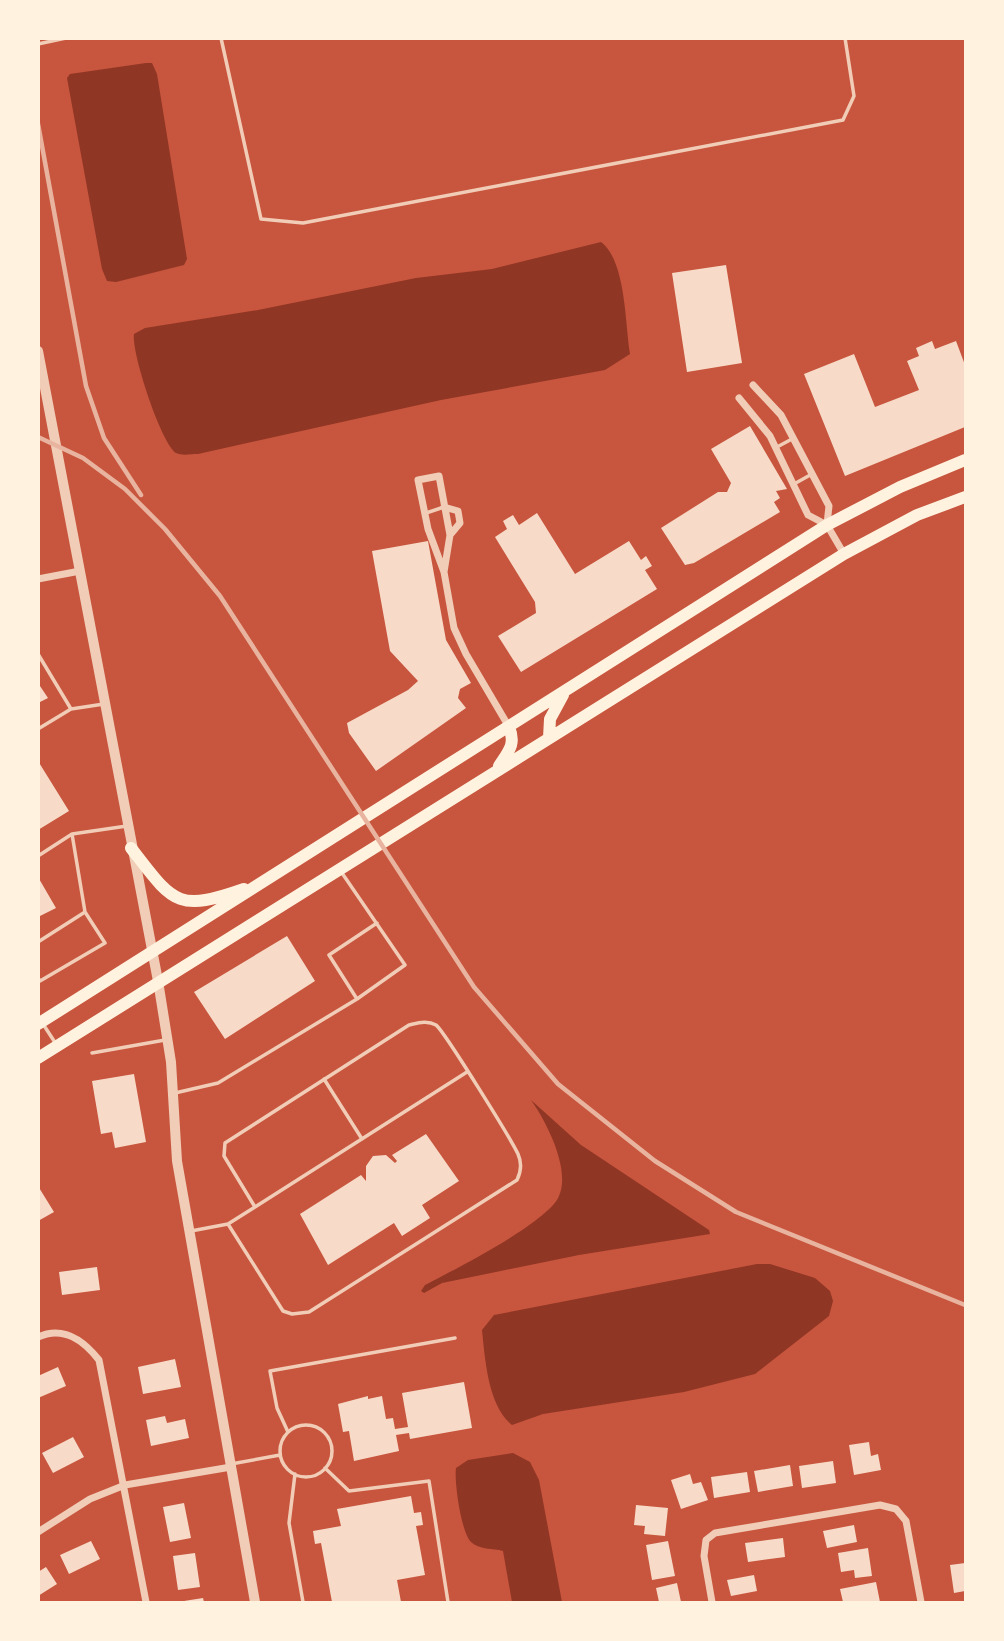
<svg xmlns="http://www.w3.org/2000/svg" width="1004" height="1641" font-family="Poppins,sans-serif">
	<rect width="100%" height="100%" fill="#c8553d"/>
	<!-- water -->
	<path fill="#8f3625" d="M146,63h6l5,11 30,185 -3,6 -68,17 -9,-1 -5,-12 -35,-191 3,-4z
		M601,242c25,19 24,81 29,112l-25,16 -164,30 -243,54c-7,0 -16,2 -22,-1 -15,-10 -45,-101 -42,-119l11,-6 113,-18 158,-32 76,-9z
		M531,1100l50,45 128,85 1,4 -131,21 -137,28 -18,10 -3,-2 4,-6c27,-14 124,-63 134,-89 12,-27 -13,-75 -28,-96z
		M757,1264h13l45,14 15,13 3,10 -4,15 -74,58 -71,18 -141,22 -31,11c-24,-19 -27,-66 -30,-95l12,-15z
		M513,1453l17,9 9,18 23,122h-50l-9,-51c-10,-3 -24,-1 -32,-9 -10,-10 -17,-61 -15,-74l12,-8z"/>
	<!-- building -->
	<path fill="#f7dbc8" d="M726,265l16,98 -55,9 -15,-99z
		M932,341l3,8 21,-8 9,24v62l-120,49 -41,-102 50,-20 21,53 44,-17 -12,-29 12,-5 -3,-8z
		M750,426l37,63 -11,2 4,7 -6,4 6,10 -86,51 -9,2 -24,-37 57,-36h9l4,-9 -20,-34z
		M537,513l38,61 54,-33 12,19 5,-4 6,10 -7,4 12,19 -136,83 -23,-36 38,-23 -1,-11 -40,-65 12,-8 -4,-8 10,-6 6,10z
		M428,541l18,99 25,43 -11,6 -2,9 8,10 -90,63 -27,-38 -2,-10 61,-33 10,-9 -28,-30 -18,-100z
		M38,683l10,15 -10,5z
		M38,761l31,50 -31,19z
		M38,877l18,31 -18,9z
		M287,936l28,45 -90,58 -31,-47z
		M134,1074l12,68 -31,6 -3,-16 -11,2 -9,-53z
		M426,1134l33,47 -37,24 8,13 -28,18 -8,-13 -66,42 -28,-51 61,-39 5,6v-15l7,-10 13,-1 9,8 2,-2 -5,-6z
		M38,1186l16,26 -16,9z
		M97,1267l3,23 -38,5 -3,-23z
		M175,1359l6,28 -38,7 -5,-27z
		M58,1367l8,19 -28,12v-22z
		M464,1382l8,46 -62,11 -1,-6 -13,2 3,16 -45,10 -5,-30 -6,1 -5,-28 30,-8v3l14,-3 4,23 7,-1 2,11 13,-2 -6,-34z
		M165,1416l2,7 18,-4 4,19 -38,8 -5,-26z
		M73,1437l11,20 -31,16 -11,-20z
		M869,1442l2,14 7,-2 3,16 -27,5 -5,-30z
		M833,1461l3,22 -34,5 -3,-22z
		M790,1465l3,21 -35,6 -4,-21z
		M747,1472l3,20 -36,6 -3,-21z
		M690,1474l3,10 8,-2 7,18 -27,9 -10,-29z
		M411,1496l3,17 7,-1 2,13 -7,1 9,49 -28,5 4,22h-69l-11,-59 -6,1 -2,-13 28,-5 -4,-17z
		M184,1503l7,35 -21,4 -7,-35z
		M636,1505l32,3 -3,28 -21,-2 1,-8 -11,-1z
		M854,1525l3,17 -30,6 -4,-17z
		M783,1538l2,19 -37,5 -3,-19z
		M91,1541l9,18 -31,15 -9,-19z
		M668,1541l7,35 -23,4 -6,-35z
		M868,1548l4,28 -17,2 -1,-8 -13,2 -3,-19z
		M195,1553l5,34 -22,3 -5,-34z
		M965,1563v28l-11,2 -4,-28z
		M46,1567l11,17 -19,12v-24z
		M754,1575l3,16 -26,5 -4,-16z
		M876,1582l4,20h-37l-3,-13z
		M677,1583l4,19h-22l-3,-14z
		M203,1598l1,4h-20v-1z"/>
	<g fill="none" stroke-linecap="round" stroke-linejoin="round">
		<!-- service -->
		<path stroke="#f1ccb7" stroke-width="3.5" d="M221,38l40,181 42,4 540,-103 11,-24 -9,-58
			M38,44l28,-6
			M777,447l15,-8
			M794,484l18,-10
			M426,513l18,-6
			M38,654l33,55
			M38,729l33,-20 33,-5
			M38,856l34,-22 55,-8
			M38,942l47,-30 -13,-78
			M38,978l2,3 65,-38 -20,-31
			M357,999l-28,-44 48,-32
			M43,1024l13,20
			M92,1053l73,-13
			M324,1079l38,60
			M175,1093l43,-10 139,-84 48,-34 -63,-92
			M228,1224l27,-17
			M191,1231l37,-7 55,87 9,3 17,-2 208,-132c4,-8 5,-17 1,-26 -7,-15 -74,-123 -82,-129 -9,-5 -18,-2 -27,0l-184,118 -1,13 31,51 212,-135
			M280 1451a26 26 0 1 1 52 0a26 26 0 1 1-52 0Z
			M288,1432l-11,-24 -7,-37 185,-33
			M231,1464l49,-9
			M325,1468l24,23 80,-10 19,121
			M295,1474l-6,49 14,79"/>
		<!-- minor -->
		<path stroke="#f1ccb7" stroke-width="7" d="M753,385l28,30 48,91 -2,18
			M739,398l31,38 38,79 19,10 17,29
			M444,507l14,4 2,12 -10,12
			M444,572l6,-37 -11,-59 -21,4 10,49 16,43 10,56 12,26 43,73
			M38,579l42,-8
			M38,1337c26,-12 46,4 61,23l47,242
			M38,1532l52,-33 35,-14 106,-18
			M712,1602l-8,-46 2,-16 9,-7 165,-28 16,4 10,12 15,81"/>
		<!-- tertiary -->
		<path stroke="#f1ccb7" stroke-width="10" d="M38,351l120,630 13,81 6,99 78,441"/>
		<!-- primary -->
		<path stroke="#fff3e0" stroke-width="12" d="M549,738l1,-19 13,-24
			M499,766c10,-15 17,-22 10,-39
			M131,848c42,54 45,65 113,41
			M38,1024l789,-499 73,-38 65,-27
			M38,1058l806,-504 73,-39 48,-18"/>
		<!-- rail -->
		<path stroke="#e9b49f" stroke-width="4.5" d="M38,124l48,262 18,52 37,57
			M38,437l45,21 42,31 40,40 55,67 254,391 84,97 97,77 81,51 229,93"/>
	</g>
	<!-- border -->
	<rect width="1004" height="1641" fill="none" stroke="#fff3e0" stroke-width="80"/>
</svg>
